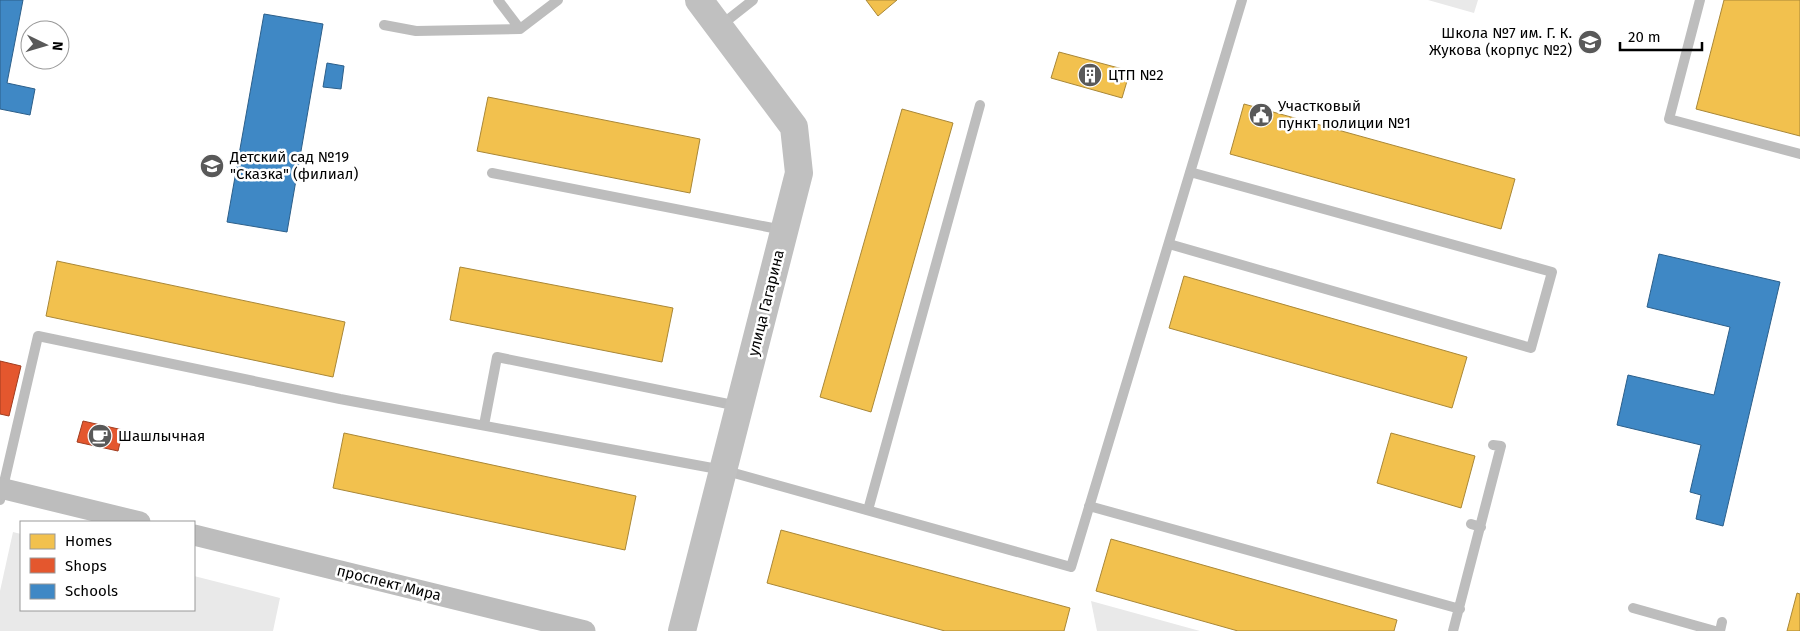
<svg xmlns="http://www.w3.org/2000/svg" width="1800" height="631" font-family="'Fira Sans',sans-serif">
	<rect width="100%" height="100%" fill="#fff"/>
	<!-- green -->
	<path fill="#e9e9e9" d="M1428,0h50l-4,13z
		M13,532l8,2v76h173v-34l86,22 -7,33h-273v-40z
		M1091,601l109,30h-103z"/>
	<!-- homes -->
	<path fill="#f2c14e" stroke="#a98737" d="M866,0h31l-19,16z
		M1724,0h76v136l-104,-27z
		M1059,52l71,19 -8,27 -71,-20z
		M488,97l212,42 -10,54 -213,-42z
		M1244,104l271,75 -14,50 -271,-75z
		M902,109l51,14 -82,289 -51,-15z
		M57,261l288,61 -12,55 -287,-61z
		M460,267l213,41 -11,54 -212,-42z
		M1184,276l283,81 -15,51 -283,-80z
		M344,433l292,63 -11,54 -292,-62z
		M1391,433l84,23 -14,52 -84,-25z
		M781,530l289,78 -6,23h-119l-178,-48z
		M1111,539l286,81 -3,11h-156l-142,-40z
		M1797,593l3,1v37h-13z"/>
	<!-- shops -->
	<path fill="#e4572e" stroke="#a03d20" d="M0,361l21,5 -12,50 -9,-2z
		M83,421l40,9 -5,21 -41,-9z"/>
	<!-- schools -->
	<path fill="#3f88c5" stroke="#2c5f8a" d="M0,0h23l-16,83 28,6 -5,26 -30,-6z
		M264,14l59,10 -36,208 -60,-10z
		M327,63l17,3 -3,23 -18,-2z
		M1659,254l121,28 -57,244 -27,-7 5,-24 -11,-3 11,-47 -84,-20 11,-50 86,20 16,-68 -83,-20z"/>
	<g fill="none" stroke-linecap="round" stroke-linejoin="round">
		<!-- lane -->
		<path stroke="#bdbdbd" stroke-width="10" d="M498,0l22,29 38,-29
			M1700,0l-31,119 131,35
			M384,25l32,6 104,-2
			M720,26l33,-26
			M492,173l291,57
			M1169,244l362,104 21,-76 -362,-100
			M484,425l13,-68 241,49
			M0,500l38,-164 302,63 383,71 348,97 171,-567
			M1089,506l371,103
			M868,510l112,-405
			M1471,524l10,3
			M1633,608l82,23
			M1453,631l48,-185 -8,-1
			M1720,631l2,-9"/>
		<!-- street -->
		<path stroke="#bdbdbd" stroke-width="21" d="M0,488l140,34
			M194,535l391,96"/>
		<!-- secondary -->
		<path stroke="#c0c0c0" stroke-width="28" d="M682,631l117,-458 -5,-46 -95,-127"/>
	</g>
	<!-- icons -->
	<defs>
		<g id="school-disc" transform="scale(1.25)"><circle r="9.5" fill="#595959" stroke="#fff"/><path d="M0-5L7-2L0 1L-7-2ZM-4 1L0 2.5L4 1V4Q0 6-4 4Z" fill="#fff"/></g>
		<g id="building-disc" transform="scale(1.25)"><circle r="9.5" fill="#595959" stroke="#fff"/><path d="M-4-6H4V6H1V3H-1V6H-4ZM-2.5-4.3h1.7v1.8h-1.7ZM.8-4.3h1.7v1.8H.8ZM-2.5-1h1.7V.8h-1.7ZM.8-1h1.7V.8H.8Z" fill="#fff"/></g>
		<g id="civic-disc" transform="scale(1.25)"><circle r="9.5" fill="#595959" stroke="#fff"/><path d="M-.6-6.5H3V-4.5H.6V-3L4-1V1h2V6H-6V1h2V-1L-.6-3ZM-1.2 2.5V6h2.4V2.5Z" fill="#fff"/></g>
		<g id="cafe-disc" transform="scale(1.25)"><circle r="9.5" fill="#595959" stroke="#fff"/><path d="M-5.5-4.5H6V0H3Q3 3.5 0 3.5H-2.5Q-5.5 3.5-5.5 0ZM3-3.2v2h1.7v-2ZM-6 4.5H4V6H-6Z" fill="#fff"/></g>
	</defs>
	<g fill-rule="evenodd">
		<use href="#school-disc" x="1590" y="42"/>
		<use href="#building-disc" x="1090" y="75"/>
		<use href="#civic-disc" x="1261" y="115"/>
		<use href="#school-disc" x="212" y="166"/>
		<use href="#cafe-disc" x="100" y="436"/>
	</g>
	<g text-anchor="middle" stroke-width="5" stroke-linejoin="round" paint-order="stroke">
		<!-- poi labels -->
		<g font-size="15" fill="#000" stroke="#fff" text-anchor="start">
			<text x="1572" y="38" text-anchor="end">Школа №7 им. Г. К.<tspan x="1572" dy="17">Жукова (корпус №2)</tspan></text>
			<text x="1108" y="80">ЦТП №2</text>
			<text x="1278" y="111">Участковый<tspan x="1278" dy="17">пункт полиции №1</tspan></text>
			<text x="230" y="162">Детский сад №19<tspan x="230" dy="17">"Сказка" (филиал)</tspan></text>
			<text x="118" y="441">Шашлычная</text>
		</g>
		<!-- street labels -->
		<g font-size="15" fill="#000" stroke="#fff">
			<text transform="translate(766 303) rotate(-76)" y="5">улица Гагарина</text>
			<text transform="translate(389 583) rotate(14)" y="5">проспект Мира</text>
		</g>
	</g>
	<!-- legend -->
	<rect x="20" y="521" width="175" height="90" fill="#ffffff" stroke="#999999"/>
	<rect x="30" y="534" width="25" height="15" fill="#f2c14e" stroke="#999999"/>
	<text x="65" y="546" font-size="15" fill="#000000">Homes</text>
	<rect x="30" y="558" width="25" height="15" fill="#e4572e" stroke="#999999"/>
	<text x="65" y="571" font-size="15" fill="#000000">Shops</text>
	<rect x="30" y="584" width="25" height="15" fill="#3f88c5" stroke="#999999"/>
	<text x="65" y="596" font-size="15" fill="#000000">Schools</text>
	<!-- north arrow -->
	<g transform="translate(45 45) rotate(95)"><circle r="24" fill="#ffffff" stroke="#999999"/>
	<path d="M0-4L9 19L0 12L-9 19Z" fill="#595959"/>
	<text y="-8" font-size="14" font-weight="bold" text-anchor="middle" fill="#000000">N</text>
	</g>
	<!-- scale -->
	<path d="M1620 42v8h82v-8" fill="none" stroke="#000000" stroke-width="2.5"/>
	<text x="1628" y="42" font-size="15" fill="#000000" stroke="#ffffff" stroke-width="4" paint-order="stroke">20 m</text>
</svg>
